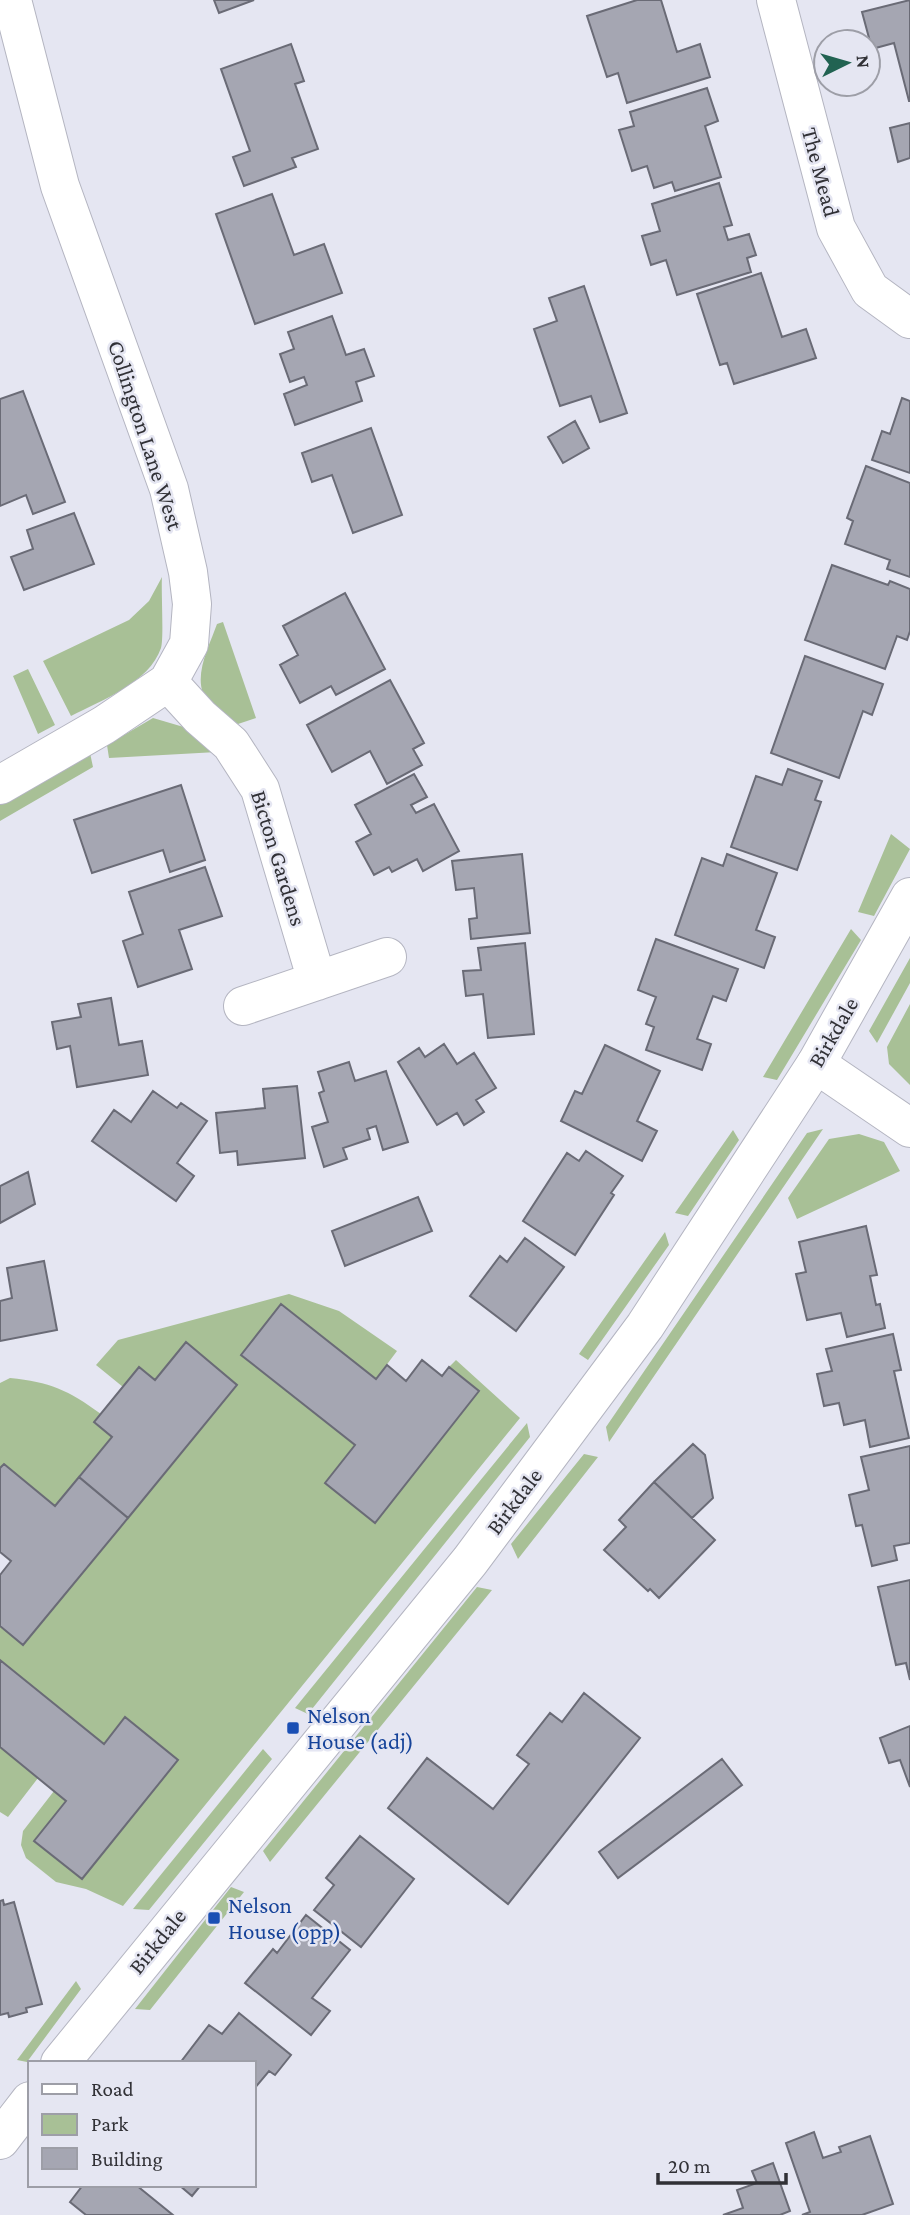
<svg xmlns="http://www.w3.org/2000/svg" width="910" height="2215" font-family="'Crimson Pro',serif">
	<rect width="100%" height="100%" fill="#e5e6f2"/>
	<!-- green -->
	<path fill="#a8c096" d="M162,577c-1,15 2,61 -1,71 -12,35 -59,52 -90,68l-28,-55 86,-41 20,-19z
		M223,622l33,96 -18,6c-9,-6 -20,-12 -28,-20 -21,-21 -1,-57 7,-80z
		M28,669l27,56 -17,9 -25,-58z
		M153,718l34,10 30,24 -108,6 -2,-13z
		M90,753l3,14 -93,54v-16z
		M891,834l19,15 -36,67 -16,-4z
		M851,929l10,11 -84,140 -14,-3z
		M910,958v25l-33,60 -8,-12z
		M910,1004v81l-21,-21 -2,-17z
		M823,1129l-214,313 -3,-15 201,-294z
		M733,1130l6,10 -51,76 -13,-3z
		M859,1134l25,8 16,29 -103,48 -9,-21 41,-59z
		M665,1232l4,13 -81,115 -9,-6z
		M289,1294l50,17 58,40 -21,28 -135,-24 114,90 -30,38 154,-92 -30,-24 7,-7 64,58 -397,488 -37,-17 -30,-7 -30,-24 -5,-13 2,-14 31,-40 12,10 -31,40 47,38 95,-119 -52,-42 -21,26 -104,-84v-34l128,-108 109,-133 -51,-42 -31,37 -16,-13 -16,20 -27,-22 22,-25z
		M10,1378c40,4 58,12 91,36l-7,9 18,14 -57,69 -51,-42 -4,4v-85z
		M527,1423l3,14 -222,277 -13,-6z
		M584,1454l14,3 -80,102 -7,-15z
		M477,1587l15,3 -222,272 -7,-11z
		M0,1747l38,31 -30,39 -8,-5z
		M263,1749l9,10 -123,151 -16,-1z
		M231,1887l13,5 -94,118 -15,-1z
		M76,1981l5,8 -54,73 -10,-2z"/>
	<!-- building -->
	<path fill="#a5a6b2" stroke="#6a6b76" stroke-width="2" d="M214,0h40l-35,13z
		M637,0h24l16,52 23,-8 10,33 -83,26 -9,-30 -11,4 -20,-61z
		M910,0v101h-1l-15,-58 -22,6 -10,-37z
		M291,44l13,37 -9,3 23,65 -26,9 4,9 -52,19 -11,-29 17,-6 -29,-82z
		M707,88l11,33 -13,5 16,51 -46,14 -3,-9 -18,6 -7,-22 -15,5 -13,-41 15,-4 -4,-14z
		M910,123v35l-12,4 -8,-34z
		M719,183l13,42 -8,2 4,13 21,-6 7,21 -9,3 4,14 -74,23 -11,-35 -15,5 -9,-29 18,-5 -8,-27z
		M272,194l22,61 30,-11 18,49 -87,31 -39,-110z
		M761,273l21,64 24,-8 10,29 -82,26 -7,-21 -7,2 -23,-71z
		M584,286l43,127 -27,9 -9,-26 -31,10 -26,-77 23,-8 -8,-23z
		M332,316l14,39 18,-6 10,27 -18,6 6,19 -67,24 -11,-31 23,-9 -3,-8 -14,5 -10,-28 14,-5 -6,-17z
		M23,391l42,111 -32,12 -7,-19 -26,11v-107z
		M902,398l8,3v72l-38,-13 10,-29 8,3z
		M575,421l14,27 -26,15 -15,-26z
		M371,428l31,87 -49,18 -21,-58 -20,7 -10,-29z
		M866,466l44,17v94l-23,-8 3,-9 -45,-16 8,-23 -6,-3z
		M74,513l20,51 -70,26 -13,-33 22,-8 -6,-19z
		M832,565l56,20 2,-4 20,8v42l-3,9 -10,-4 -12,33 -80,-29z
		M345,593l40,76 -49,26 -5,-9 -31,17 -20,-38 18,-10 -15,-29z
		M805,656l78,28 -11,31 -9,-4 -24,67 -68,-25z
		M390,680l34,63 -11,6 9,16 -35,19 -17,-33 -38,21 -25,-47z
		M788,769l34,12 -7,19 6,2 -24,68 -66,-23 25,-71 26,9z
		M414,774l13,23 -16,8 5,8 18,-9 25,47 -36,20 -6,-12 -25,13 -3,-5 -15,8 -18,-33 15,-8 -16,-29z
		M181,785l24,75 -35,12 -7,-22 -71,23 -18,-53z
		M522,854l8,79 -59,6 -2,-20 8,-1 -3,-30 -18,2 -4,-29z
		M727,854l50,19 -21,57 19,7 -11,31 -89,-33 27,-77 21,8z
		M205,867l17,49 -43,14 13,39 -54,18 -15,-46 20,-7 -14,-42z
		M656,939l82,30 -12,32 -13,-5 -16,43 14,5 -9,26 -56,-20 8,-23 -8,-3 10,-27 -18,-7z
		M525,943l9,91 -46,4 -5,-44 -17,2 -3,-25 18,-1 -3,-22z
		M111,998l8,47 23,-4 6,34 -71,12 -7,-41 -13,3 -5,-27 29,-5 -3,-13z
		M444,1044l13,20 17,-11 22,35 -20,12 8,12 -20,13 -7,-12 -20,12 -39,-63 21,-14 6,9z
		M605,1045l55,26 -23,50 20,10 -15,30 -81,-40 14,-30 7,3z
		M349,1062l6,19 31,-10 22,71 -25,8 -7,-24 -9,3 3,10 -27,9 4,11 -23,8 -12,-40 16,-5 -9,-29 5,-2 -6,-19z
		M297,1086l8,72 -67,7 -1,-14 -17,2 -4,-40 49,-5 -2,-19z
		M153,1091l24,17 4,-5 26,18 -30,42 17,13 -18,25 -84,-60 22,-31 17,12z
		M586,1151l37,25 -12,17 3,2 -39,60 -52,-34 44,-68 12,8z
		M28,1172l7,32 -35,19v-37z
		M418,1197l14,34 -87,35 -13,-35z
		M866,1226l11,49 -7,1 6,29 4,-1 5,24 -38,9 -6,-24 -34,7 -11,-46 10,-2 -7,-30z
		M525,1238l39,29 -48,64 -46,-35 30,-40 7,6z
		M44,1261l13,69 -57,11v-40l12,-3 -5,-30z
		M281,1304l95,75 11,-14 19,16 16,-21 20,16 7,-9 30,24 -104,132 -50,-40 30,-38 -114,-90z
		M893,1334l8,36 -7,1 15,67 -39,9 -5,-27 -21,5 -5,-22 -15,3 -7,-32 15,-3 -6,-22z
		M186,1342l51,43 -109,133 -49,-41 33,-40 -18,-15 45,-55 16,13z
		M693,1444l12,11 8,43 -21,20 -38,-36z
		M910,1446v97l-16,3 3,14 -25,6 -10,-41 -6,1 -7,-31 20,-5 -8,-33z
		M4,1464l51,42 24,-29 49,41 -105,127 -23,-19v-51l11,-14 -11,-9v-84z
		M654,1482l61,58 -56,58 -9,-9 -2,2 -44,-41 22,-23 -7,-7z
		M910,1580v100l-4,-17 -10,2 -18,-78z
		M0,1660l104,84 21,-27 53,43 -96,119 -48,-38 32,-40 -66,-54z
		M584,1693l56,45 -132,166 -120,-96 39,-50 66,51 36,-45 -12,-9 33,-42 12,9z
		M910,1726v61l-10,-27 -11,3 -9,-25z
		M722,1759l20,26 -124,93 -19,-26z
		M360,1836l54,43 -53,68 -47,-37 20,-25 -8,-7z
		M3,1900l1,5 10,-3 28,102 -16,4 1,4 -18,5 -1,-4 -8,2v-114z
		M306,1915l44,35 -38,48 18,13 -19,24 -66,-52 28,-34 4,4z
		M239,2013l52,42 -16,20 -6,-4 -15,18v-26h-74l29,-38 13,9z
		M814,2132l9,26 18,-6 -2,-5 31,-11 23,68 -31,11h-60l8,-3 -24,-69z
		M773,2163l17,48 -10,4h-57l20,-7 -6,-18 20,-7 -5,-12z
		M83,2185h53l37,30h-87l-16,-13z
		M179,2185h22l-9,11z"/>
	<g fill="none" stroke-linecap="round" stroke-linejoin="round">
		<!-- minor casing -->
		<g stroke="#b4b5c1" stroke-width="40">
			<path id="minor" d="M776,0l60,228 34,62 40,29
				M168,682l32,35 31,27 29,45 57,192
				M0,785l104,-60 64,-43 21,-38 3,-40 -4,-32 -19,-83 -109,-303 -48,-186
				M243,1006l144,-49
				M816,1064l94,64"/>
		</g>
		<!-- tertiary casing -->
		<g stroke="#b4b5c1" stroke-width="40">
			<path id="tertiary" d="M60,2063l410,-502 175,-235 171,-262 94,-167
				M0,2140l30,-39"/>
		</g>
		<!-- minor -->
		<use href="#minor" stroke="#fff" stroke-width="38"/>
		<!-- tertiary -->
		<use href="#tertiary" stroke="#fff" stroke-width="38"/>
	</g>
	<!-- markers -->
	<g fill="#1a4fb4" stroke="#e5e6f2" stroke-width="2.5">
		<rect x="286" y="1721" width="14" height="14" rx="3.5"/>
		<rect x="207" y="1911" width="14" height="14" rx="3.5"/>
	</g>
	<g text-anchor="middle" stroke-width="5" stroke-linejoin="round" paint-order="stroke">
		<!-- street labels -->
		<g font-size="23" fill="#313136" stroke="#e5e6f2">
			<text transform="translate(821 172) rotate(75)" y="8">The Mead</text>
			<text transform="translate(146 435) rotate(72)" y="8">Collington Lane West</text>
			<text transform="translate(279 858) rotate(73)" y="8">Bicton Gardens</text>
			<text transform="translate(833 1032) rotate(-60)" y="8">Birkdale</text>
			<text transform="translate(514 1501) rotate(-53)" y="8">Birkdale</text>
			<text transform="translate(157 1941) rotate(-51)" y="8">Birkdale</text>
		</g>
		<!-- transit labels -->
		<g font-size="23" fill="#164399" stroke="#e5e6f2" text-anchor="start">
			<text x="307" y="1723">Nelson<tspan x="307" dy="26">House (adj)</tspan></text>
			<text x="228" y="1913">Nelson<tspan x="228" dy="26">House (opp)</tspan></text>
		</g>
	</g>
	<!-- legend -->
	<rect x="28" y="2061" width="228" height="126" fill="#e5e6f2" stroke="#9d9ea7" stroke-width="2"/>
	<rect x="42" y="2084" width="35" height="10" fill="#ffffff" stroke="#9d9ea7" stroke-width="2"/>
	<text x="91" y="2096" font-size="21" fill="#313136">Road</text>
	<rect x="42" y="2114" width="35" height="21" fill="#a8c096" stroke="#9d9ea7" stroke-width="2"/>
	<text x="91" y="2131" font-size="21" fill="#313136">Park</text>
	<rect x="42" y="2148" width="35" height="21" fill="#a5a6b2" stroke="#9d9ea7" stroke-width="2"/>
	<text x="91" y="2166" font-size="21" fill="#313136">Building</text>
	<!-- north arrow -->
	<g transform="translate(847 63) rotate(85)"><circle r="33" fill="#e5e6f2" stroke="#9d9ea7" stroke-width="2"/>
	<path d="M0-5L12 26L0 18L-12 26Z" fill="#226352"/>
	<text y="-10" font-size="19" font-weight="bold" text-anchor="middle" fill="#313136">N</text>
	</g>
	<!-- scale -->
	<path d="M658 2173v10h128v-10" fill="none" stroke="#313136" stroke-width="3.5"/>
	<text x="668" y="2173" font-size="21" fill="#313136" stroke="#e5e6f2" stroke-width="5" paint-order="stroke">20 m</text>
</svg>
